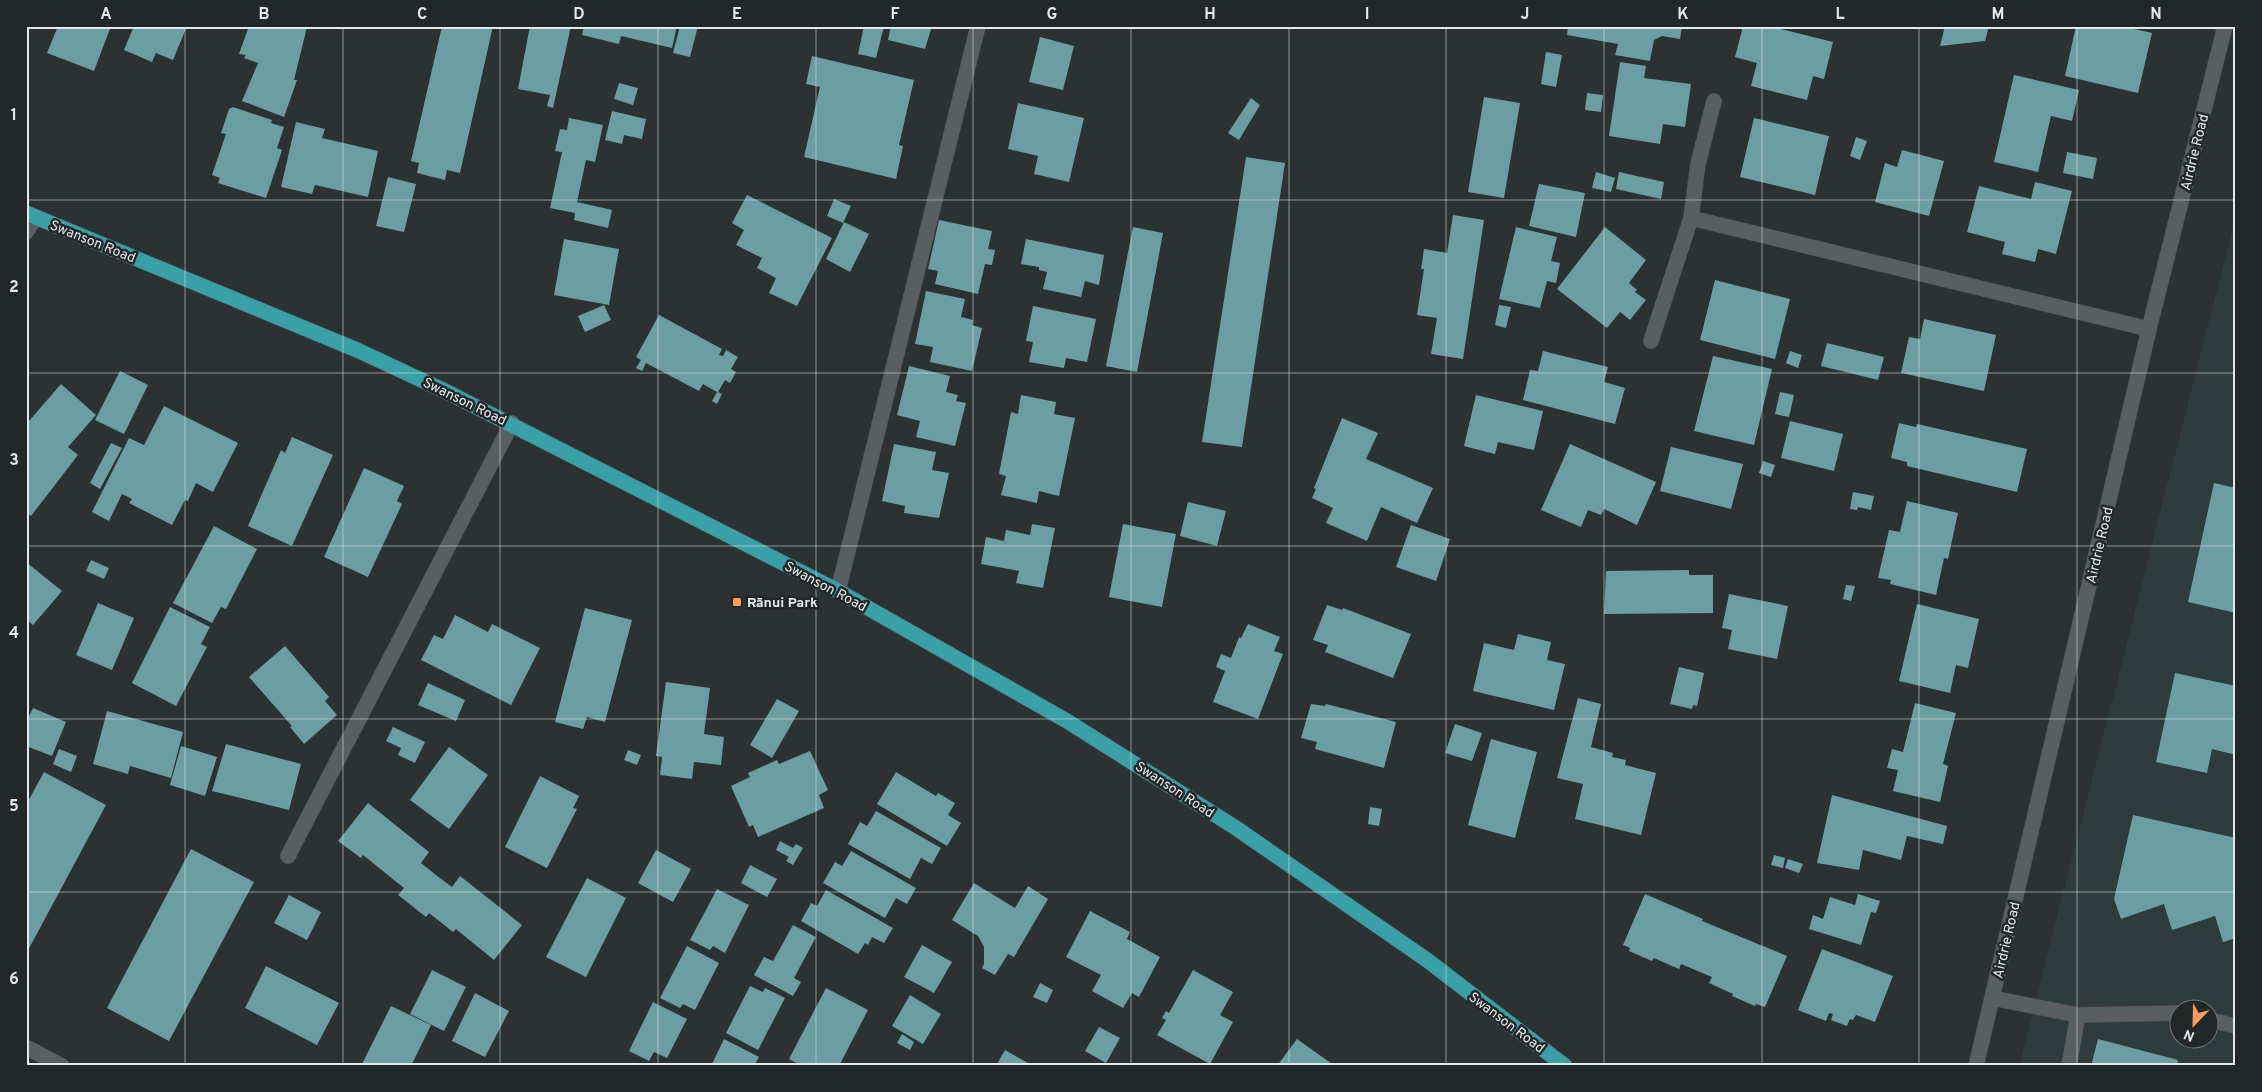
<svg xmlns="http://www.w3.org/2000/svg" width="2262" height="1092" font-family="Overpass,sans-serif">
	<rect width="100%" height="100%" fill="#2c3132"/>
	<!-- built -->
	<path fill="#2e3c3d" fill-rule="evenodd" d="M2236,215v851h-217zM2180,1010h30v30h-30z"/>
	<!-- building -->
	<path fill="#6b9ea3" d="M58,26h53l-17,45 -47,-18z
		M134,26h53l-14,34 -17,-7 -4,9 -28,-12z
		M249,26l58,1 -13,53h3l-13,37 -42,-16 16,-38 -14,-5 2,-3 -7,-1z
		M442,26h51l-33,147 -13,-3 -2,10 -28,-7 2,-10 -8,-2z
		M530,26h41l-18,82 -6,-2 3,-11 -32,-6z
		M584,26h93l-5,22 -51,-12 -2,8 -37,-9z
		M680,26h18l-8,31 -17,-4z
		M864,26h20l-8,32 -18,-4z
		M891,26h41l-7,23 -37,-9z
		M1568,26h114l-2,13 -18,-3 -8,4 -4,21 -35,-6 3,-11 -51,-9z
		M1743,26h26l64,16 -9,37 -11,-3 -6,24 -56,-14 6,-23 -22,-6z
		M1945,26h44l-4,15 -45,5z
		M2076,26h45l31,7 -14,60 -73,-17z
		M1040,37l34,9 -11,44 -34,-8z
		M1546,52l16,3 -6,32 -15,-3z
		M812,56l102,24 -15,65 4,1 -7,33 -92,-22 16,-70 -14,-3z
		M1620,62l26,4 -2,12 47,6 -6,43 -22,-3 -3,20 -51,-8z
		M2014,75l65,15 -7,31 -21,-5 -13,56 -44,-10z
		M619,83l19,5 -5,17 -19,-6z
		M1587,93l16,2 -2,17 -16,-2z
		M1484,97l36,6 -16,95 -36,-6z
		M1251,98l9,7 -21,35 -11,-7z
		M1018,103l66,15 -15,64 -35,-8 4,-18 -30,-7z
		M233,107l39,13 -1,3 13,4 -7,21 5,2 -16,48 -48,-15 2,-5 -8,-3 14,-41 -5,-1 8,-24z
		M612,111l34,8 -4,20 -18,-4 -2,9 -17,-4z
		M569,118l34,7 -8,37 -9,-2 -9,42 35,8 -4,18 -34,-8 1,-7 -25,-5 12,-56 -7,-1 5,-22 7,1z
		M1754,118l75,18 -14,59 -75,-18z
		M296,122l29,7 -3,9 56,13 -10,46 -53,-12 -3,9 -31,-7z
		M1856,137l11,4 -7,19 -10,-4z
		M1902,150l42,11 -15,55 -54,-14 10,-39 12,4z
		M2067,152l30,6 -4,21 -30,-6z
		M1246,157l39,6 -43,284 -40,-5z
		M1596,172l19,6 -4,14 -19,-4z
		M1619,172l45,10 -3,17 -45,-10z
		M388,177l28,7 -12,48 -28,-6z
		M2035,182l37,9 -16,63 -18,-5 -3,13 -33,-8 3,-12 -38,-10 12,-46 52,13z
		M1539,184l46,9 -9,44 -47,-11z
		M747,195l85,43 -35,68 -28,-13 7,-15 -19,-10 5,-10 -26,-13 8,-15 -12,-7z
		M834,199l17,7 -8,17 -16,-7z
		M1453,215l31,5 -21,139 -32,-5 6,-36 -20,-3 7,-46h-3l3,-20 23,4z
		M939,220l53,11 -4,18 7,1 -3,15 -7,-1 -7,30 -43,-10 3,-13 -10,-2z
		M844,222l25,12 -19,38 -24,-13z
		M1133,227l30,6 -26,139 -31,-6z
		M1516,227l41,10 -6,24 9,2 -4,20 -9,-2 -7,27 -41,-9z
		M1605,227l41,33 -17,23 8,7 -2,2 11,8 -16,20 -10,-8 -13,16 -50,-39z
		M564,239l55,10 -10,56 -55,-10z
		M1026,239l78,16 -5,30 -14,-4 -4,16 -38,-8 4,-17 -8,-2v-3l-18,-3z
		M1715,280l75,19 -15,60 -75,-19z
		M926,291l39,8 -4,18 12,3 -1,5 10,3 -10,43 -42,-9 3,-15 -18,-3z
		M604,305l7,15 -26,12 -7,-16z
		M1499,305l12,2 -5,21 -11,-3z
		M1033,306l63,13 -9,43 -21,-4 -2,10 -35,-6 4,-20 -7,-1z
		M659,315l63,34 -3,6 4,1 3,-6 12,7 -7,12 5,3 -6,11 -5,-3 -7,12 4,2 -5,10 -5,-3 5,-9 -14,-8 -4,7 -53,-28 -4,8 -6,-3 5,-8 -5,-3z
		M1924,319l72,16 -12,56 -83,-18 8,-36 11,2z
		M1827,343l57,14 -6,23 -57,-14z
		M1543,351l65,16 -4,15 21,6 -10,36 -92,-24 7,-30 8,1z
		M1790,351l12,4 -4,13 -12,-5z
		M1713,356l59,13 -18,76 -60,-14z
		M909,366l41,10 -4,16 12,3 -2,6 10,2 -11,43 -39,-9 4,-16 -23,-6z
		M120,371l28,14 -24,49 -29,-14z
		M61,384l35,31 -28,32 10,8 -47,61 -5,-5v-93l3,3z
		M1780,392l14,3 -5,22 -14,-3z
		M1021,395l35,7 -2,12 21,4 -16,78 -20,-5 -2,12 -36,-8 5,-19 -7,-2 12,-62 7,2z
		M1476,395l67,16 -9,39 -36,-8 -3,12 -31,-8z
		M164,406l74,37 -25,49 -17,-9 -8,18 -3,-1 -13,25 -43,-22 3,-4 -10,-5 -13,27 -17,-9 37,-74 15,7z
		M1342,418l36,15 -12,26 67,29 -16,35 -36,-16 -14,34 -41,-18 7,-15 -21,-10 4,-9 -2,-1z
		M1790,421l53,13 -9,37 -53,-13z
		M1899,423l17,4 1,-3 110,25 -10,43 -110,-26v-4l-16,-4z
		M292,437l41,18 -41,91 -44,-20 33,-76 4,3z
		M111,443l11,5 -22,41 -10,-6z
		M894,444l42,8 -4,18 17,3 -10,45 -35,-5 1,-7 -23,-5z
		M1570,444l86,38 -19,43 -33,-16 -3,6 -13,-5 -7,17 -40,-17z
		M1671,447l72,17 -12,45 -71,-18z
		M1763,461l12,4 -4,12 -12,-4z
		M364,468l40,18 -7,15 5,3 -34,73 -44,-20z
		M2214,483l22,5v125l-48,-11z
		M1853,492l21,4 -3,14 -13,-3 -1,3 -7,-1z
		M1907,501l51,12 -10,46 -4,-1 -8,37 -46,-11 1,-4 -13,-2 11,-48 11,2z
		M1188,502l38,9 -9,35 -37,-10z
		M1032,524l23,4 -12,60 -27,-5 3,-12 -38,-7 5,-27 18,4 2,-11 24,5z
		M1123,524l53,10 -14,73 -53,-10z
		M1411,525l39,14 -14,42 -40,-14z
		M214,526l43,23 -31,60 -5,-2 -9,16 -39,-20z
		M91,560l18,8 -5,11 -18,-8z
		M26,562l36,29 -29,34 -7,-6z
		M1689,570v5h24v38l-109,1 2,-43z
		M1846,585l9,1 -4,15 -8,-2z
		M1729,594l59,12 -11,53 -49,-10 4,-19 -10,-2z
		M98,603l36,15 -22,52 -36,-15z
		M1917,604l62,15 -11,49 -12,-3 -6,28 -51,-12z
		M1327,605l15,5 1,-2 68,26 -18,44 -68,-26 3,-7 -15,-5z
		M170,607l40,20 -9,17 6,3 -31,59 -44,-23z
		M585,608l47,12 -27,102 -18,-5 -4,12 -28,-7z
		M455,615l33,17 4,-8 48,24 -29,57 -90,-45 13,-25 9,4z
		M1248,624l32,13 -6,14 9,3 -25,65 -45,-17 12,-31 -9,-4 5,-13 10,4 8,-21 2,1z
		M1518,634l33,8 -4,18 18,4 -11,46 -81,-19 11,-48 30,7z
		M285,646l44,51 -4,4 12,14 -33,29 -14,-17 2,-1 -43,-49z
		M1679,667l25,6 -7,33 -4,-1 -1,4 -22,-5z
		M2175,673l61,13v69l-24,-6 -5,24 -51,-11z
		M666,682l44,6 -6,46 20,3 -3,28 -27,-3 -2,17 -32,-4 2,-18 -6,-1z
		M428,683l37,17 -9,21 -38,-16z
		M1578,698l23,6 -10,43 22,6 -1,4 14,3 -1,5 31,8 -15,62 -66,-16 8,-35 -26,-6z
		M777,699l22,12 -27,47 -22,-13z
		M1915,703l41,10 -13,51 5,2 -8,36 -47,-11 5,-21 -11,-2 5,-19 11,3z
		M1311,704l14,2 1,-2 70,18 -12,46 -69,-19 2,-7 -16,-4z
		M33,708l33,14 -14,34 -26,-10v-23z
		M107,711l76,21 -12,46 -41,-12 -2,8 -35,-10z
		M1455,724l27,9 -10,28 -27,-8z
		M393,727l32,15 -10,21 -17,-8 3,-7 -15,-7z
		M1491,739l46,13 -22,86 -47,-13z
		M226,744l75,20 -12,46 -77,-19z
		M181,746l36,11 -12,39 -35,-11z
		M449,747l39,28 -39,54 -39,-29z
		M59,749l18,7 -6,16 -18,-8z
		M628,750l13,5 -4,10 -13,-5z
		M810,751l18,39 -9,5 5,13 -66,29 -5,-12 -4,2 -18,-41 19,-9 -2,-4 29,-13 2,4z
		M44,772l62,33 -80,149v-149z
		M896,772l40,24 2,-3 17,10 -7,12 13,8 -14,23 -70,-42z
		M540,776l39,20 -6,12 4,1 -30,59 -42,-21z
		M1832,795l115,31 -4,18 -36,-8 -6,24 -38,-10 -4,20 -42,-7z
		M368,803l61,49 -8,11 15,12 16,12 8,-11 62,49 -28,35 -38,-31 -3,3 -24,-19 -3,4 -28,-22 6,-7 -41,-33 -2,3 -23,-17z
		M1370,807l12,2 -3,17 -11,-2z
		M876,811l65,37 -9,16 -11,-6 -11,21 -62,-35 12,-22 7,4z
		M2133,815l103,23v100l-13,4 -8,-26 -43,14 -8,-26 -43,15 -7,-20z
		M780,841l13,7 3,-4 7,4 -10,17 -7,-4 3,-4 -13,-7z
		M191,849l63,33 -85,159 -62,-33z
		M656,850l35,19 -18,33 -35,-19z
		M851,851l65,37 -9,16 -11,-6 -11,20 -62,-35 12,-21 7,4z
		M1774,855l11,3 -2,10 -12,-3z
		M1788,859l15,5 -4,9 -14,-5z
		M750,865l27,14 -10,18 -26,-14z
		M587,878l39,20 -40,79 -40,-20z
		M974,883l41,25 13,-22 20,13 -34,58 -6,-3 -13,21 -13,-7 2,-4v-17l-6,-11 -26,-16z
		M717,889l32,16 -24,48 -12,-7 -3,4 -20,-10z
		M826,890l67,38 -9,15 -12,-6 -4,8 -3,-2 -7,11 -57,-33 10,-18 6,3z
		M1645,894l58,25 -1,2 85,35 -22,51 -9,-3 -1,2 -23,-10 1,-2 -24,-11 3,-6 -31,-13 -2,5 -25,-11 -2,3 -23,-10 1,-3 -7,-3z
		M1858,894l22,7 -4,12 -5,-1 -10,33 -52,-16 4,-14 10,4 7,-22 25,8z
		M289,895l32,17 -14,28 -33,-17z
		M1090,911l40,21 -3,7 33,18 -21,40 -7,-4 -9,15 -31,-17 9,-16 -35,-18z
		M793,925l23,12 -22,41 7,4 -8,14 -39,-21 10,-18 9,4z
		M922,945l30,17 -18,31 -30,-16z
		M687,946l32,17 -24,47 -12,-6 -3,4 -20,-10z
		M1822,949l71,27 -18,46 -19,-7 -3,5 -3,-1 -3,7 -16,-6 2,-6 -4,-1 -3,8 -28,-11z
		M266,966l73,37 -22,42 -72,-37z
		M432,970l34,17 -22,44 -34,-17z
		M1193,970l40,22 -13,23 13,7 -23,42 -53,-29 9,-15 -4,-2 4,-7 3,2z
		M1040,983l13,7 -6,13 -14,-6z
		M750,986l13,6 2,-4 20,10 -27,52 -32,-17z
		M826,988l42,22 -29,56h-37l-13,-7z
		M475,993l34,18 -24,46 -33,-16z
		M910,995l31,19 -18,30 -31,-18z
		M653,1002l34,17 -20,39 -13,-6 -5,9 -20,-10z
		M391,1006l40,19 -20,41h-50z
		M1099,1027l21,11 -14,25 -21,-12z
		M902,1034l12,8 -4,8 -13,-7z
		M724,1039l35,18 -5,9h-43z
		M1297,1039l38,27h-58z
		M2098,1039l80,21 -1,6h-86z
		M1005,1050l28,16h-37z"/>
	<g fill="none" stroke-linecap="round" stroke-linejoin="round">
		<!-- minor casing -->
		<g stroke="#4a4f50" stroke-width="16">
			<path id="minor" d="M1691,218l458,111
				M26,232l10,-15
				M1651,341l40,-123 7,-54 16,-63
				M838,591l140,-565
				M288,856l224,-433
				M1992,998l86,17 102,-2
				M2210,1020l26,6
				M26,1047l36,19
				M1976,1066l173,-737 76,-303
				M2069,1066l9,-51"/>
		</g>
		<!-- major casing -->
		<g stroke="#4a4f50" stroke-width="16">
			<path id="major" d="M26,213l331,137 86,40 395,201 229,130 169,107 191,132 138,106"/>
		</g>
		<!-- minor -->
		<use href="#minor" stroke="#595f60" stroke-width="15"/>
		<!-- major -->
		<use href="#major" stroke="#3aa0a7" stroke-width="15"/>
	</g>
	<!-- grid -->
	<path fill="none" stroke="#e4e8e8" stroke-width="1" stroke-opacity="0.55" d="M185,26v1040M343,26v1040M500,26v1040M658,26v1040M816,26v1040M973,26v1040M1131,26v1040M1289,26v1040M1446,26v1040M1604,26v1040M1762,26v1040M1919,26v1040M2077,26v1040M26,200h2210M26,373h2210M26,546h2210M26,719h2210M26,892h2210"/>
	<!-- markers -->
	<rect fill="#fe9b58" stroke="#222728" stroke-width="2" x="732" y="597" width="10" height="10" rx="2.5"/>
	<g text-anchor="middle" stroke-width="5" stroke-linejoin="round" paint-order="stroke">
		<!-- street labels -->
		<g font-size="14" fill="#e4e8e8" stroke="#222728">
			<text transform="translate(2194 152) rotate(-76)" y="5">Airdrie Road</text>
			<text transform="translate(93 241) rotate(22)" y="5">Swanson Road</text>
			<text transform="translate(465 401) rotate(26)" y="5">Swanson Road</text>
			<text transform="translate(2099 545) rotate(-77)" y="5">Airdrie Road</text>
			<text transform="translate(826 586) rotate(28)" y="5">Swanson Road</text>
			<text transform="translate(1175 789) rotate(33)" y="5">Swanson Road</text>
			<text transform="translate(2006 940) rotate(-77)" y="5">Airdrie Road</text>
			<text transform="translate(1507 1022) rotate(37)" y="5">Swanson Road</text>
		</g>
		<!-- poi labels -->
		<g font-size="14" font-weight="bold" fill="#e4e8e8" stroke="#222728" text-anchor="start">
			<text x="747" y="607">Rānui Park</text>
		</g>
	</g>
	<!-- border -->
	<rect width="2262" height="1092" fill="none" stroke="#222728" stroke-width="55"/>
	<!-- north arrow -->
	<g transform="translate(2194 1024) rotate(203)"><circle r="24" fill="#222728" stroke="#707475"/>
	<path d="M0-4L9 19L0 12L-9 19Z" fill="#fe9b58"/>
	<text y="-8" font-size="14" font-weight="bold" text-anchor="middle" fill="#e4e8e8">N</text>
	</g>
	<rect x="28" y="28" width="2206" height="1036" fill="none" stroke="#e4e8e8" stroke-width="2"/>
	<g font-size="16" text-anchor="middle" font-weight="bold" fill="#e4e8e8">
		<text x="106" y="19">A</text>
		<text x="264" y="19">B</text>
		<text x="422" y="19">C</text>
		<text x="579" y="19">D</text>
		<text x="737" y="19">E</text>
		<text x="895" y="19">F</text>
		<text x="1052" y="19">G</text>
		<text x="1210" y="19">H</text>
		<text x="1367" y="19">I</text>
		<text x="1525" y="19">J</text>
		<text x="1683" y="19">K</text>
		<text x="1840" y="19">L</text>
		<text x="1998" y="19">M</text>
		<text x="2156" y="19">N</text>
		<text x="14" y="120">1</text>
		<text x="14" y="292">2</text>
		<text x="14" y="465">3</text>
		<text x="14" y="638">4</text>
		<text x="14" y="811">5</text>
		<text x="14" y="984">6</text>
	</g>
</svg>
